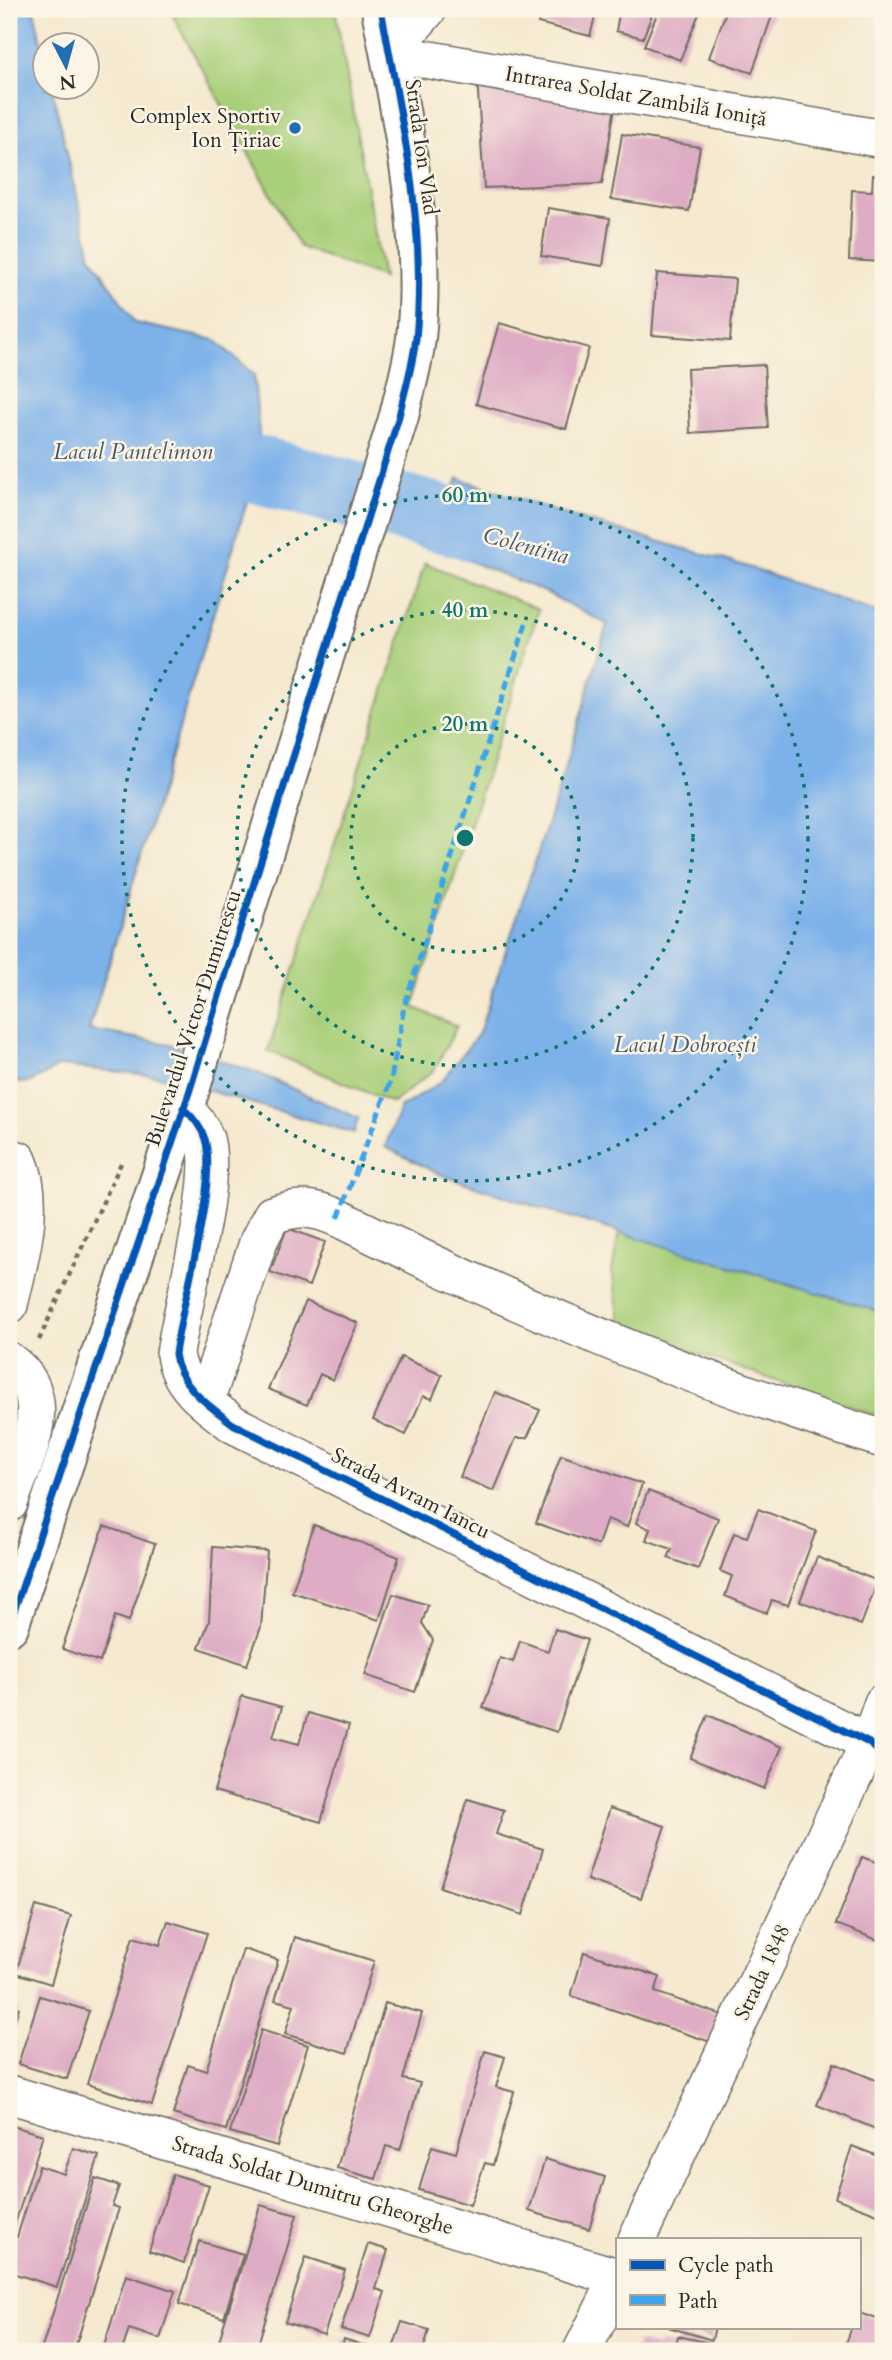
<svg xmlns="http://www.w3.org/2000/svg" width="892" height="2360" font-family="Cardo,serif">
	<rect width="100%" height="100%" fill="#fcf5e5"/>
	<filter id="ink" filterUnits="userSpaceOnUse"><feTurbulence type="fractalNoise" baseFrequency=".0143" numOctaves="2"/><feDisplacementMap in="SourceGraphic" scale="14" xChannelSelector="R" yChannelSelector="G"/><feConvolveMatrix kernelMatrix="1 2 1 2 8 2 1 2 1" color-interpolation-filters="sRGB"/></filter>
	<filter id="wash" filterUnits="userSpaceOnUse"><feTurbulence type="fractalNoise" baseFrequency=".00686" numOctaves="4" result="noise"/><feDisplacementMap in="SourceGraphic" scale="28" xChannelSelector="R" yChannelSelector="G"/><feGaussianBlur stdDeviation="1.57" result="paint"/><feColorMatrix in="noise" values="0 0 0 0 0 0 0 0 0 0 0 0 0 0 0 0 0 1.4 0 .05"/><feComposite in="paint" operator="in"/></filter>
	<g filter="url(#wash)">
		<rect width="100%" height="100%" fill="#f5e9cf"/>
		<!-- green -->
		<path fill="#a8cf79" stroke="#6a7d52" stroke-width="2" d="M169,9h166l48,269 -83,-31z
			M425,563l114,46 -126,398 44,19 -22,43 -42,34 -125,-52z
			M883,1141v277l-262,-91 -9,-56 7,-40 -28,-54z"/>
		<!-- water -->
		<path fill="#7cb1ea" stroke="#546e8a" stroke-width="2" d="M9,9h25l11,51 1,28h6l39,168 44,67 80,17 39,35 6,71 101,17 -14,49 -99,-14 -159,532 81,14 88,29 100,45 -4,15 -195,-57 -99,-10 -29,16 -22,1z
			M458,478l111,38 173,49 141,50v698l-346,-106 -98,-33 -54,-27 15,-39 41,-26 38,-49 86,-263 42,-146 -62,-32 -112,-46z"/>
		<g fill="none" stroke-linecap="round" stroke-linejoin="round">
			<!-- river -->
			<path stroke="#7cb1ea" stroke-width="68" d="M260,470l273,73"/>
		</g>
		<g id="blocks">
			<!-- building -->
			<path fill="#deacc4" d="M541,9h56l-7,27 -52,-13z
				M620,9h34l-11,29 -27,-7z
				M659,9h42l-21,51 -36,-14z
				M727,9h36l10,4 -21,60 -43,-15z
				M477,76l139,25 -14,83 -118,4z
				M622,134l78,13 -11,64 -78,-12z
				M873,175h10v87l-34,-2 3,-70 20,1z
				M548,208l62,10 -7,48 -62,-10z
				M657,273l78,6 -5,62 -78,-6z
				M499,323l90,25 -23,81 -90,-25z
				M764,365l4,63 -78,5 -3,-64z
				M287,1228l38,14 -16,44 -39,-14z
				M306,1301l52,22 -25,57 -13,-6 -13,31 -39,-16z
				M401,1357l41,18 -10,24 -9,-3 -17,39 -33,-15z
				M495,1392l45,18 -13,28h-11l-22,53 -34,-14z
				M561,1455l81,29 -15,43 -20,-8 -9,26 -62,-22z
				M648,1491l70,27 -20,51 -30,-11 4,-9 -26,-9 4,-11 -14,-6z
				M758,1509l58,22 -28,74 -16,-5 -5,13 -42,-17 7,-20 -12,-5 14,-38 13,4z
				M314,1525l85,32 -20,63 -87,-28z
				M104,1526l51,18 -26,77 -14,-5 -15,46 -38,-13z
				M213,1547l54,4 -6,76 -14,38 -48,-17 10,-27z
				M817,1557l61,24 -17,44 -61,-24z
				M393,1594l35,11 -6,18 11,17 -18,52 -50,-17z
				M555,1629l32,11 -30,92 -74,-24 17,-50 13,4 7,-21 28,10z
				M242,1696l40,11 -9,30 26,7 9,-31 41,12 -28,97 -107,-31z
				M708,1715l74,32 -18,42 -74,-31z
				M468,1799l36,11 -8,24 47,15 -20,66 -83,-28z
				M610,1808l55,18 -24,72 -54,-18z
				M862,1857l21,8v77l-47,-18z
				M36,1906l35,10 -20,68 -35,-11z
				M168,1921l39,12 -55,172 -65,-21 46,-147 27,8z
				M295,1937l79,24 -27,92 -62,-19 9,-29 -19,-5z
				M243,1949l35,11 -52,170 -53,-16 15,-49 18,6z
				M584,1952l76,25 -5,15 70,24 -14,26 -140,-46z
				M40,1996l49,15 -22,68 -49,-15z
				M385,2003l37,10 -19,66 17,4 -20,67 -14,-4 -10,33 -39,-11z
				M9,2005l10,3 -10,30z
				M261,2030l47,15 -31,101 -47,-14z
				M485,2051l20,6 -9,30 18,5 -21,73 -8,-2 -15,42 -51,-15 13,-44 24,7z
				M834,2063l49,20v49l-66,-27z
				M9,2125l34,10 -34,108z
				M852,2146l31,12v58l-48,-18z
				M73,2148l26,8 -42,131 -48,-15v-25l4,-12 4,2 22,-71 25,8z
				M545,2159l60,18 -16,52 -60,-18z
				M173,2174l36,11 -25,78 -35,-12z
				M95,2178l24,8 -7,20 7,2 -45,143h-33z
				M260,2205l37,10 -41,136h-40z
				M199,2241l44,13 -19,64 -45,-14z
				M368,2244l20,6 -12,39 9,3 -15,46 -29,-9z
				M306,2257l39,13 -21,65 -39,-13z
				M126,2275l49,16 -15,48 -31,-10 -7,22 -18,-5z
				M859,2313l24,8v30h-19l-19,-5 7,-19h7z
				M402,2322l27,8 -6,21h-31z
				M668,2327h47l-3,13z
				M678,2336l36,8 -2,7h-76l2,-9 20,5 1,-5 17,4z
				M344,2339l38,12h-42z"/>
		</g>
	</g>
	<g filter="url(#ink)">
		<use href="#blocks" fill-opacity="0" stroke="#726e64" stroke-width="2"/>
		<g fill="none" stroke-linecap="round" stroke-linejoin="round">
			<!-- minor casing -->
			<g stroke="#726e64" stroke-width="40">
				<path id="minor" d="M390,53l493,86
					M390,53l38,-44
					M183,1108c10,9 18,18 22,31 13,44 -23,163 -30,215 4,32 33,51 58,70l636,319 14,12
					M9,1157l9,3c19,44 1,101 -9,145
					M9,1361c51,36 16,95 0,142
					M205,1402l54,-162 13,-25c26,-9 41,-8 66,3 175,86 358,164 545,221
					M9,2094l608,183
					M637,2239l232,-496 14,-40
					M582,2351l35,-70"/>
			</g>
			<!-- tertiary casing -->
			<g stroke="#726e64" stroke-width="42">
				<path id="tertiary" d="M9,1626l178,-527 212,-683c6,-26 14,-52 17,-78 11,-110 -15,-222 -35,-329"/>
			</g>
			<!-- path -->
			<path stroke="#726e64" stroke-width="4.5" stroke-dasharray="5 5" stroke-linecap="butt" d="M39,1340l83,-179"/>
			<!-- minor -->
			<use href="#minor" stroke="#fff" stroke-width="37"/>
			<!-- tertiary -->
			<use href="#tertiary" stroke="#fff" stroke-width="38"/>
			<!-- quiet -->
			<path stroke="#3ea3eb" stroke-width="5" stroke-dasharray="10 5" stroke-linecap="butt" d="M338,1218l53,-138 13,-73 123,-387"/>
			<!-- cycleway casing -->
			<g stroke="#fcf5e5" stroke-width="11">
				<path id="cycleway" d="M183,1108c10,9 18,18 22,31 13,44 -23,163 -30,215 4,32 33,51 58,70l636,319 14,12
					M9,1626l178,-527 212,-683c6,-26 14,-52 17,-78 11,-110 -15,-222 -35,-329"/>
			</g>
			<!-- cycleway -->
			<use href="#cycleway" stroke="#0057b8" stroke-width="7"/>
		</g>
	</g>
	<!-- distance rings -->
	<g fill="none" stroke="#0f766e" stroke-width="3.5" stroke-dasharray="3.5 7">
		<circle cx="465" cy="838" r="114"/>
		<circle cx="465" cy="838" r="228"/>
		<circle cx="465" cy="838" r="343"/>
	</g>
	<!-- markers -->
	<circle fill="#1f6fb2" stroke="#fcf5e5" stroke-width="2.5" cx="295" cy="128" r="7"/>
	<g text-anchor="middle" stroke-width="5" stroke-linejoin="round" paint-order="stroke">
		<!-- street labels -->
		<g font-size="21" fill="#2b2b2b" stroke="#fcf5e5">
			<text transform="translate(636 96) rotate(10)" y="7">Intrarea Soldat Zambilă Ioniță</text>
			<text transform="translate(422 147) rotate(82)" y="7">Strada Ion Vlad</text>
			<text transform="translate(193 1018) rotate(-72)" y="7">Bulevardul Victor Dumitrescu</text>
			<text transform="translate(411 1493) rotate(27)" y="7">Strada Avram Iancu</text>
			<text transform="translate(762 1972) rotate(-65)" y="7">Strada 1848</text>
			<text transform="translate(313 2185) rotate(17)" y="7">Strada Soldat Dumitru Gheorghe</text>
		</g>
		<!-- poi labels -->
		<g font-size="21" fill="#2b2b2b" stroke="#fcf5e5" text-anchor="end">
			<text x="281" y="123">Complex Sportiv<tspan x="281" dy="24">Ion Țiriac</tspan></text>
		</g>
		<!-- water labels -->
		<g font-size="23" font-style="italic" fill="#475a6e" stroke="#fcf5e5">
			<text x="133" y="459">Lacul Pantelimon</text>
			<text transform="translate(526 545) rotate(15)" y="8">Colentina</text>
			<text x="685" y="1052">Lacul Dobroești</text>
		</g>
	</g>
	<circle cx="465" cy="838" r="10" fill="#0f766e" stroke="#fcf5e5" stroke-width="3.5"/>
	<g font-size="21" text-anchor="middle" font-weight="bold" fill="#0f766e" stroke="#fcf5e5" stroke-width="5" stroke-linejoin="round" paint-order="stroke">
		<text x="465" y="502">60 m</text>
		<text x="465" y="617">40 m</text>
		<text x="465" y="731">20 m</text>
	</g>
	<!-- margin -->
	<rect width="892" height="2360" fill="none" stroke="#fcf5e5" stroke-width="35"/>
	<!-- legend -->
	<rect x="616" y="2238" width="245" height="91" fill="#fcf5e5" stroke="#a8a49b" stroke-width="2"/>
	<rect x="630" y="2260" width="35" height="10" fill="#0057b8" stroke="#a8a49b" stroke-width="2"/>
	<text x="678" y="2272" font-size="21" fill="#2b2b2b">Cycle path</text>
	<rect x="630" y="2295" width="35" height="10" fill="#3ea3eb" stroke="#a8a49b" stroke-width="2"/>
	<text x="678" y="2308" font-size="21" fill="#2b2b2b">Path</text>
	<!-- north arrow -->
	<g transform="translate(66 66) rotate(174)"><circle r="33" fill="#fcf5e5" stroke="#a8a49b" stroke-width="2"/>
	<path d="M0-5L12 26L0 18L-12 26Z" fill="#1f6fb2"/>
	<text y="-10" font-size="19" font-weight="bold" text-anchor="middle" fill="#2b2b2b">N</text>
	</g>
</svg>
